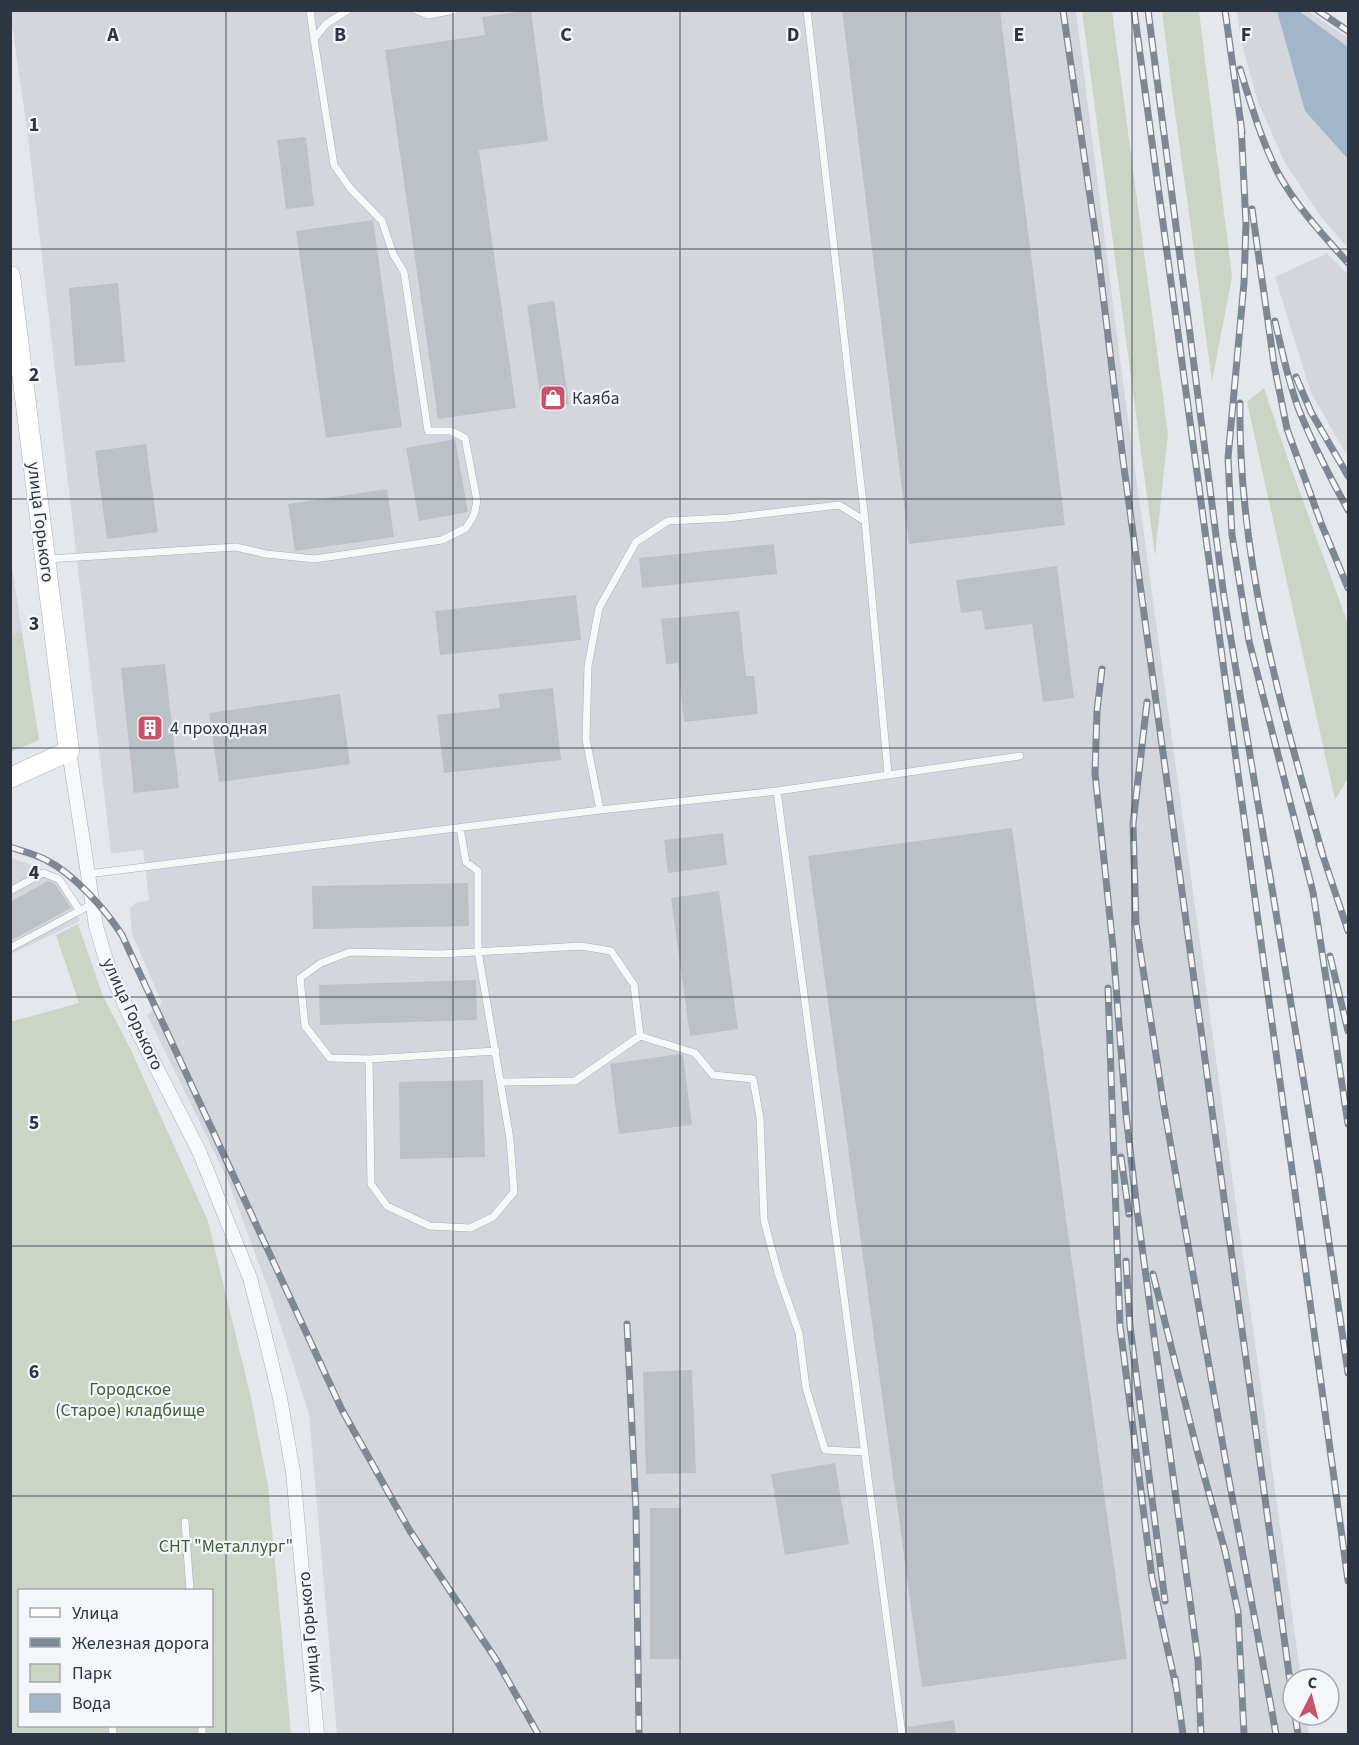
<svg xmlns="http://www.w3.org/2000/svg" width="1359" height="1745" font-family="'Source Sans 3',sans-serif">
	<rect width="100%" height="100%" fill="#e4e8ec"/>
	<!-- built -->
	<path fill="#d3d7dd" d="M10,11h1066l45,356 180,1312h-8v36h13l3,19h-972l-28,-320 -38,-118 -44,-118 -80,-163 15,-12 -30,-69 -2,-25 5,-6 14,-3 -6,-50 -32,3 -84,-724z
		M1237,11h71l40,27v210l-27,-31 -37,-56 -26,-59 -17,-61z
		M1327,253l21,21v183l-37,-64 -36,-116z
		M10,554l12,78 -11,2h-1z
		M11,858l44,15 25,48 -69,33z"/>
	<!-- green -->
	<path fill="#cad5c6" fill-rule="evenodd" d="M1082,11h30l56,423 -13,122z
		M1162,11h37l33,266 -20,104 -40,-290z
		M1264,388l27,80 57,156v154l-13,22 -88,-398z
		M22,632l17,108 -28,12v-118z
		M78,924l25,72 27,52 78,173 43,177 17,88 23,248h-280l-1,-712 69,-19 -23,-68zM20,1590h192v136h-192z"/>
	<!-- water -->
	<path fill="#a2b6c9" d="M1277,11h22l49,36v112l-43,-48z"/>
	<!-- building -->
	<path fill="#bcc1c8" d="M531,10l17,131 -69,9 37,258 -78,11 -53,-369 100,-15 -3,-18z
		M842,10h158l65,515 -156,19z
		M306,137l8,69 -28,3 -9,-69z
		M373,220l29,207 -76,11 -30,-207z
		M118,283l7,79 -50,4 -6,-78z
		M554,301l15,103 -27,4 -15,-103z
		M455,439l13,73 -49,9 -13,-73z
		M146,444l12,88 -51,7 -12,-88z
		M387,489l7,48 -99,14 -7,-47z
		M774,544l3,30 -135,14 -3,-30z
		M1057,566l17,132 -31,4 -11,-78 -47,6 -3,-20 -21,3 -5,-33z
		M576,595l5,45 -141,15 -5,-44z
		M739,611l7,65h8l4,38 -74,8 -6,-59 -12,1 -5,-45z
		M165,664l14,124 -45,5 -13,-125z
		M553,688l8,72 -117,13 -7,-58 63,-7 -2,-14z
		M340,694l10,70 -131,18 -10,-69z
		M1012,828l115,831 -205,28 -114,-831z
		M723,833l4,32 -59,8 -4,-33z
		M48,881l7,3 16,24 -61,33v-39z
		M468,883l1,43 -156,3 -1,-43z
		M719,891l19,138 -48,7 -19,-138z
		M476,980l1,40 -157,5 -1,-40z
		M679,1054l4,1 9,70 -73,9 -9,-70z
		M483,1080l2,77 -85,2 -1,-77z
		M692,1370l4,103 -50,1 -3,-102z
		M835,1463l14,81 -64,11 -14,-81z
		M650,1508h31v151h-31z
		M954,1720l2,14h-48l-1,-7z"/>
	<g fill="none" stroke-linecap="round" stroke-linejoin="round">
		<!-- lane casing -->
		<g stroke="#a9afb6" stroke-width="8">
			<path id="lane" d="M310,10l4,29
				M416,10l12,5 27,-5
				M807,10l58,511 23,253
				M48,559l188,-12 30,7 49,5 127,-19 24,-12 8,-13 3,-14 -12,-63 -14,-7h-23l-24,-159 -11,-18 -11,-33 -32,-33 -16,-23 -20,-126 12,-15 22,-14
				M777,791l125,943
				M600,810l-14,-71 2,-73 11,-58 37,-66 32,-21 60,-3 111,-13 26,16
				M460,828l6,34 12,9v80l32,188 4,53 -21,25 -23,11 -40,-2 -43,-20 -16,-22 -2,-125 -39,-1 -25,-32 -5,-48 21,-15 29,-11 90,2 141,-8 30,5 23,34 6,51 -65,45 -74,1
				M88,874l512,-64 177,-19 243,-35
				M10,891l33,-18 16,6 21,32
				M10,948l82,-44
				M640,1036l55,17 18,22 40,4 7,39 4,102 14,53 21,60 7,55 19,62 40,2
				M369,1059l127,-8
				M185,1522l5,68
				M112,1726l1,8
				M202,1726v8"/>
		</g>
		<!-- street casing -->
		<g stroke="#a9afb6" stroke-width="15">
			<path id="street" d="M69,751l27,175 10,34 22,52 71,139 51,127 15,58 15,62 13,74 24,262"/>
		</g>
		<!-- secondary casing -->
		<g stroke="#a9afb6" stroke-width="21">
			<path id="secondary" d="M10,276l59,475 -59,27"/>
		</g>
		<!-- lane -->
		<use href="#lane" stroke="#f7f8fa" stroke-width="7"/>
		<!-- street -->
		<use href="#street" stroke="#f7f8fa" stroke-width="14"/>
		<!-- secondary -->
		<use href="#secondary" stroke="#fff" stroke-width="20"/>
		<!-- rail casing -->
		<g stroke="#7e8895" stroke-width="7">
			<path id="rail" d="M1063,10l34,235 26,215 170,1243
				M1134,10l214,1571
				M1148,10l76,587 96,583 28,193
				M1225,10l17,122
				M1317,10l31,21
				M1240,69c11,35 21,71 38,104 18,33 45,62 70,90
				M1241,124l5,100 -2,59 -16,175 4,77 17,106 64,251 35,232
				M1252,209l22,155 13,65 34,94 27,65
				M1275,321c7,30 13,60 24,89 14,35 31,67 49,100
				M1296,377l15,35 37,64
				M1240,403c-2,154 40,302 82,449
				M1102,669l-5,42 -2,62 18,174 13,167 11,96 61,450 3,74
				M1147,702l-14,122 3,99 27,178 64,368 49,265
				M1319,844l29,87
				M10,847c12,4 25,7 36,13 28,14 59,49 76,75l220,475 68,121 87,130 41,73
				M1330,956l18,75
				M1108,988l12,338 32,252 24,109
				M1121,1157l8,57
				M1126,1261l4,65 35,275
				M1153,1274l44,176 28,101 13,61 6,122
				M627,1324l9,187 3,223
				M1175,1678l8,56
				M1295,1715l3,19"/>
		</g>
		<!-- rail -->
		<use href="#rail" stroke="#f4f6f9" stroke-width="4.5" stroke-dasharray="14" stroke-linecap="butt"/>
	</g>
	<!-- grid -->
	<path fill="none" stroke="#2c3643" stroke-width="1.5" stroke-opacity="0.55" d="M226,10v1724M453,10v1724M680,10v1724M906,10v1724M1132,10v1724M10,249h1338M10,499h1338M10,748h1338M10,997h1338M10,1246h1338M10,1496h1338"/>
	<!-- icons -->
	<defs>
		<g id="shop-square" transform="scale(1.35)"><rect x="-9" y="-9" width="18" height="18" rx="4" fill="#c95168" stroke="#f4f6f9"/><path d="M-5-2.5h2.3a2.7 3.5 0 0 1 5.4 0H5L5.5 6h-11ZM-1.5-2.5h3a1.5 2.3 0 0 0-3 0Z" fill="#fff"/></g>
		<g id="building-square" transform="scale(1.35)"><rect x="-9" y="-9" width="18" height="18" rx="4" fill="#c95168" stroke="#f4f6f9"/><path d="M-4-6H4V6H1V3H-1V6H-4ZM-2.5-4.3h1.7v1.8h-1.7ZM.8-4.3h1.7v1.8H.8ZM-2.5-1h1.7V.8h-1.7ZM.8-1h1.7V.8H.8Z" fill="#fff"/></g>
	</defs>
	<g fill-rule="evenodd">
		<use href="#shop-square" x="553" y="398"/>
		<use href="#building-square" x="150" y="728"/>
	</g>
	<g text-anchor="middle" stroke-width="4.5" stroke-linejoin="round" paint-order="stroke">
		<!-- poi labels -->
		<g font-size="18" fill="#2c3643" stroke="#f4f6f9" text-anchor="start">
			<text x="572" y="404">Каяба</text>
			<text x="170" y="734">4 проходная</text>
		</g>
		<!-- street labels -->
		<g font-size="18" fill="#2c3643" stroke="#f4f6f9">
			<text transform="translate(41 522) rotate(83)" y="6">улица Горького</text>
			<text transform="translate(133 1014) rotate(65)" y="6">улица Горького</text>
			<text transform="translate(309 1632) rotate(-95)" y="6">улица Горького</text>
		</g>
		<!-- park labels -->
		<g font-size="18" fill="#435f3a" stroke="#f4f6f9">
			<text x="130" y="1395">Городское<tspan x="130" dy="21">(Старое) кладбище</tspan></text>
			<text x="226" y="1552">СНТ "Металлург"</text>
		</g>
	</g>
	<g font-size="20" text-anchor="middle" font-weight="bold" fill="#2c3643" stroke="#f4f6f9" stroke-width="4.5" stroke-linejoin="round" paint-order="stroke">
		<text x="113" y="41">A</text>
		<text x="340" y="41">B</text>
		<text x="566" y="41">C</text>
		<text x="793" y="41">D</text>
		<text x="1019" y="41">E</text>
		<text x="1246" y="41">F</text>
		<text x="34" y="131">1</text>
		<text x="34" y="381">2</text>
		<text x="34" y="630">3</text>
		<text x="34" y="879">4</text>
		<text x="34" y="1129">5</text>
		<text x="34" y="1378">6</text>
	</g>
	<!-- border -->
	<rect width="1359" height="1745" fill="none" stroke="#2c3643" stroke-width="24"/>
	<!-- legend -->
	<rect x="18" y="1589" width="195" height="138" fill="#f4f6f9" stroke="#a4a9b0" stroke-width="1.5"/>
	<rect x="30" y="1608" width="30" height="9" fill="#ffffff" stroke="#a4a9b0" stroke-width="1.5"/>
	<text x="72" y="1619" font-size="18" fill="#2c3643">Улица</text>
	<rect x="30" y="1638" width="30" height="9" fill="#7e8895" stroke="#a4a9b0" stroke-width="1.5"/>
	<text x="72" y="1649" font-size="18" fill="#2c3643">Железная дорога</text>
	<rect x="30" y="1664" width="30" height="18" fill="#cad5c6" stroke="#a4a9b0" stroke-width="1.5"/>
	<text x="72" y="1679" font-size="18" fill="#2c3643">Парк</text>
	<rect x="30" y="1694" width="30" height="18" fill="#a2b6c9" stroke="#a4a9b0" stroke-width="1.5"/>
	<text x="72" y="1709" font-size="18" fill="#2c3643">Вода</text>
	<!-- north arrow -->
	<g transform="translate(1311 1697) rotate(6)"><circle r="28" fill="#f4f6f9" stroke="#a4a9b0" stroke-width="1.5"/>
	<path d="M0-4.5L10 22L0 15L-10 22Z" fill="#c95168"/>
	<text y="-9" font-size="16" font-weight="bold" text-anchor="middle" fill="#2c3643">С</text>
	</g>
</svg>
